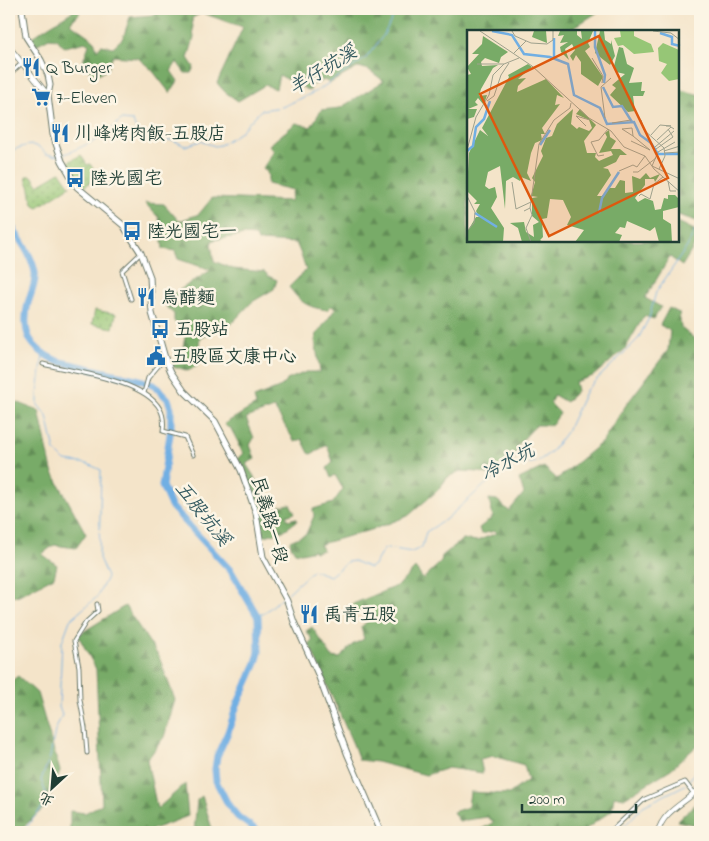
<svg xmlns="http://www.w3.org/2000/svg" width="709" height="841" font-family="'Indie Flower','LXGW WenKai TC',sans-serif">
	<defs>
		<pattern id="forest-firs" width="22" height="20" patternUnits="userSpaceOnUse" patternTransform="scale(1.25)"><rect width="22" height="20" fill="#78ab67"/><path d="M5 1l3.5 6h-7zM16 11l3.5 6h-7z" fill="#628c56"/></pattern>
		<pattern id="park-dots" width="8" height="8" patternUnits="userSpaceOnUse" patternTransform="scale(1.25)"><rect width="8" height="8" fill="#96c676"/><path d="M2 2h.1M6 6h.1" fill="none" stroke="#7aa262" stroke-width="1.8" stroke-linecap="round"/></pattern>
	</defs>
	<rect width="100%" height="100%" fill="#fcf5e5"/>
	<filter id="ink" filterUnits="userSpaceOnUse"><feTurbulence type="fractalNoise" baseFrequency=".02" numOctaves="2"/><feDisplacementMap in="SourceGraphic" scale="10" xChannelSelector="R" yChannelSelector="G"/><feConvolveMatrix kernelMatrix="1 2 1 2 8 2 1 2 1" color-interpolation-filters="sRGB"/></filter>
	<filter id="wash" filterUnits="userSpaceOnUse"><feTurbulence type="fractalNoise" baseFrequency=".0096" numOctaves="4" result="noise"/><feDisplacementMap in="SourceGraphic" scale="20" xChannelSelector="R" yChannelSelector="G"/><feGaussianBlur stdDeviation="1.12" result="paint"/><feColorMatrix in="noise" values="0 0 0 0 0 0 0 0 0 0 0 0 0 0 0 0 0 1.4 0 .05"/><feComposite in="paint" operator="in"/></filter>
	<g filter="url(#wash)">
		<rect width="100%" height="100%" fill="#f4e4c9"/>
		<!-- forest -->
		<path fill="url(#forest-firs)" stroke="#4c744e" d="M76,9l4,4 -10,10 24,17 3,10 4,-5 12,2 10,-9 7,-21 22,-2 16,-6h424l6,3 -30,19h-100v210h210v-19l22,11v4l-18,29 -12,-9 -25,41 16,9 -7,12 -10,-3 -19,33 -32,27 -18,6 2,9 -11,11 -12,-7 -4,8 10,10 -8,12h-16l-18,20 -5,17 -19,14 -14,-4 -20,-1 -12,6 -11,14 -29,25 -34,13 -50,14 -4,2 3,5 -8,2 -1,-2 -12,3 -7,-1 -4,-6 -1,-5 16,-7 8,-18 -1,-7 20,-6 10,-14 -8,-14 -4,3 -4,-10 6,-6 -6,-17 -16,9 -2,-1 -7,-14 -7,3 -21,-34 -28,10 8,20 -4,7 5,14 -9,5 27,42 3,1 14,-3 5,9 -9,3 2,4 8,-2 1,3 -14,10 -22,6 -1,-25 -22,-53 6,-6 -6,-8 1,-1 -9,-17 -2,1 -4,-4 32,-19 -2,-7 25,-10 8,-8 7,-3 12,-5h14l-5,-32 2,-6 19,-26 -5,-2 -4,4c-20,-3 -26,-7 -38,-23l17,-17 -6,-18 -4,-9 -38,-2 -2,-5 -12,-1 -31,5 -2,4 3,17 19,8 32,3 3,4 9,4 -3,9 -22,13 -21,22 -31,14 -2,16 4,8 -14,9 -8,-3h-5l-3,-3 8,-5 7,-31h-6l-7,-8v-7l-7,-6 -3,-8 47,-30 -33,-11 -3,-8 -12,-2 -4,-31 -14,-15 19,1 15,17 20,-7 13,-16 78,3 3,-11 -25,-6v-10l-5,-6 11,-17 -5,-6 27,-22 15,4 10,-17 19,-2 44,-27 -15,-11 -10,-3 -29,16 -6,-3 -14,6v5l-31,-16 -3,14 -11,-4 -27,16 -13,-9 -8,-9 26,-56 -41,-14 -10,5 2,20 -6,20 6,9 -3,6h-6l-8,-11 -6,9 7,10 -8,12 -18,-23 -14,-12 -25,-2 -6,14 -12,5 -11,-9v-8l5,-13 -3,-3 -22,5 -7,-8 -8,-1 -13,7 -6,-7z
			M678,89l22,6v127l-22,-7z
			M669,308l10,5 2,15 19,15v400l-29,26 -47,29 -10,-2 -2,14 -30,22h-106l18,-10 -7,-5 -28,4 -6,-9 15,-5 2,-15 39,2 19,-14 -4,-15 -31,-9 -13,3 3,14 -35,-5 -22,7 -49,-13 -18,-2 -6,-16 -44,-100 4,-4 -7,-9 6,-4 20,30 8,1 12,-13 12,-6 -3,-12 13,-11 -7,-9 -18,10 -1,-11 51,-21 16,-17 8,11 18,-17 1,-6 21,-17 14,2 20,-8 -2,-2 -14,3 -2,-6 14,-11 -4,-18 8,1 12,11 15,-18 -5,-14 25,-12 13,12 45,-37 24,-37 42,-55 2,-19 -10,-6z
			M9,399l30,12 13,60 34,63 -10,14 -22,-3 -12,9 15,11 -3,12 -37,19h-8z
			M125,606l34,51 16,43 -11,37 -17,23 10,49 28,-25 3,32 -37,14 -1,2h-80v-21l15,2 17,-9 -6,-135 -18,-34z
			M18,676l19,17 23,78 -13,34 -29,27h-9v-149z
			M202,796l11,36h-19l3,-32z
			M700,799v27l-23,-5z"/>
		<!-- park -->
		<path fill="url(#park-dots)" stroke="#5a8255" d="M81,155l6,10 3,-1 8,12 -14,11 -16,-25z
			M60,172l10,14 -32,21 -4,-2c-3,-6 -3,-10 -4,-16 -1,-6 -4,-7 -4,-13h6l6,9z
			M95,310l21,4 -3,14 -21,-4z"/>
		<g fill="none" stroke-linecap="round" stroke-linejoin="round">
			<!-- stream -->
			<path stroke="#71afe3" stroke-width="1" d="M9,151c15,-4 26,-12 37,3l12,2
				M62,155l8,-3 33,-15 18,-17 12,1 5,15 3,4h32l12,6 15,-5 15,5 5,-1 19,-12 22,-23 21,-3 35,-16 49,-33 17,-22 14,-27
				M287,594l26,-24 17,6 17,-14 7,-1 16,7 5,-4 8,-14 4,-2 25,4 10,-5 4,-15 19,-12 42,-37 30,-18 20,-3 14,-10 16,-21 19,-41 52,-51 11,-21 7,-26 31,-45 13,-26
				M256,614h7l20,-17
				M688,783l12,-21
				M24,832l2,-4 20,-26 1,-6 -6,-16 9,-23 5,-26 7,-16 -3,-8 3,-65 8,-22 27,-23 10,-20 -8,-19 2,-88 -13,-6 -23,-3 -10,-10 -8,-35 -9,-11v-11l5,-40
				M619,832l24,-26 42,-21"/>
			<!-- river -->
			<path stroke="#71afe3" stroke-width="7" d="M9,222c9,16 23,32 26,51 1,11 -4,20 -7,30 -7,30 2,46 29,58l83,19 14,5 14,14 3,9v20l-9,58 9,20 60,65 27,46 1,35 -3,11 -19,42 -9,27 -11,24 -2,13 1,12 13,25 9,11 21,15"/>
		</g>
	</g>
	<g filter="url(#ink)">
		<g fill="none" stroke-linecap="round" stroke-linejoin="round">
			<!-- minor casing -->
			<g stroke="#6a7768" stroke-width="5">
				<path id="minor" d="M9,75l13,-12
					M131,299l-9,-28 19,-18
					M43,364c31,8 101,16 117,45 4,7 4,15 3,22l22,6 8,18
					M144,393l4,-15 17,-20
					M87,753l-2,-25 -5,-28 -1,-33 -5,-26 12,-19 12,-11 -1,-7
					M610,832l35,-33 40,-17 9,12"/>
			</g>
			<!-- tertiary casing -->
			<g stroke="#6a7768" stroke-width="6">
				<path id="tertiary" d="M9,47l39,48
					M658,832c5,-22 29,-29 42,-45"/>
			</g>
			<!-- secondary casing -->
			<g stroke="#6a7768" stroke-width="7">
				<path id="secondary" d="M22,9l4,28 15,23 7,15 2,10 -2,10 5,40 9,26 15,26 46,38 18,28 9,24 2,36 13,45 6,14 13,19 31,30 26,49 15,43 7,44 24,44 7,21 23,50 30,81 34,79"/>
			</g>
			<!-- minor -->
			<use href="#minor" stroke="#fff" stroke-width="3"/>
			<!-- tertiary -->
			<use href="#tertiary" stroke="#fff" stroke-width="4.5"/>
			<!-- secondary -->
			<use href="#secondary" stroke="#fff" stroke-width="5"/>
		</g>
	</g>
	<!-- icons -->
	<defs>
		<g id="restaurant-bare" transform="scale(1.5)"><path d="M-5-6h1v4h1v-4h1v4h1v-4h1v5L-1.5 .5V6h-2V.5L-5-1ZM5-6V6H3V1.5H1.5Q1.5-4 5-6Z" fill="#1f6fb2" stroke="#fcf5e5" stroke-width="2.5" paint-order="stroke"/></g>
		<g id="supermarket-bare" transform="scale(1.5)"><path d="M-6-5.5h2.5l.6 2H6L4.5 2H-2.5L-4.4-4H-6ZM-1.5 3.2a1.3 1.3 0 1 0 .1 0ZM3 3.2a1.3 1.3 0 1 0 .1 0Z" fill="#1f6fb2" stroke="#fcf5e5" stroke-width="2.5" paint-order="stroke"/></g>
		<g id="bus-bare" transform="scale(1.5)"><path d="M-5-6H5V4H4V6H2V4H-2V6H-4V4H-5ZM-3.5-4V0h7V-4ZM-3.5 1.2v1.5H-2V1.2ZM2 1.2v1.5H3.5V1.2Z" fill="#1f6fb2" stroke="#fcf5e5" stroke-width="2.5" paint-order="stroke"/></g>
		<g id="civic-bare" transform="scale(1.5)"><path d="M-.6-6.5H3V-4.5H.6V-3L4-1V1h2V6H-6V1h2V-1L-.6-3ZM-1.2 2.5V6h2.4V2.5Z" fill="#1f6fb2" stroke="#fcf5e5" stroke-width="2.5" paint-order="stroke"/></g>
	</defs>
	<g fill-rule="evenodd">
		<use href="#restaurant-bare" x="31" y="67"/>
		<use href="#supermarket-bare" x="41" y="97"/>
		<use href="#restaurant-bare" x="60" y="133"/>
		<use href="#bus-bare" x="75" y="178"/>
		<use href="#bus-bare" x="132" y="231"/>
		<use href="#restaurant-bare" x="146" y="297"/>
		<use href="#bus-bare" x="160" y="329"/>
		<use href="#civic-bare" x="156" y="356"/>
		<use href="#restaurant-bare" x="309" y="614"/>
	</g>
	<g text-anchor="middle" stroke-width="5" stroke-linejoin="round" paint-order="stroke">
		<!-- poi labels -->
		<g font-size="18" fill="#1f3d34" stroke="#fcf5e5" text-anchor="start">
			<text x="46" y="73">Q Burger</text>
			<text x="56" y="103">7-Eleven</text>
			<text x="75" y="139">川峰烤肉飯-五股店</text>
			<text x="90" y="184">陸光國宅</text>
			<text x="147" y="237">陸光國宅一</text>
			<text x="161" y="303">烏醋麵</text>
			<text x="175" y="335">五股站</text>
			<text x="171" y="362">五股區文康中心</text>
			<text x="324" y="620">禹青五股</text>
		</g>
		<!-- street labels -->
		<g font-size="18" fill="#1f3d34" stroke="#fcf5e5">
			<text transform="translate(270 520) rotate(74)" y="6">民義路一段</text>
		</g>
		<!-- water labels -->
		<g font-size="19" font-style="italic" fill="#345a60" stroke="#fcf5e5">
			<text transform="translate(322 69) rotate(-32)" y="7">羊仔坑溪</text>
			<text transform="translate(507 461) rotate(-27)" y="7">冷水坑</text>
			<text transform="translate(204 513) rotate(51)" y="7">五股坑溪</text>
		</g>
	</g>
	<!-- overview -->
	<g transform="translate(467 30)">
		<rect width="212" height="212" fill="#f4e4c9"/>
		<path d="M67,1h12l1,12 -15,-6zM93,1h17v4l5,4 -1,-8h12l-5,12 2,4 -5,4 18,26 -5,9 -17,-12v-12l-5,-7 -3,6 -3,-5 5,-6 -3,-6 -7,5 4,11 -8,-8 -1,-5 8,-5 -8,1 4,-8 -6,1zM133,1h4l1,9 6,4v-4l4,16 -5,9 -15,-12zM16,6l25,16 -7,5 -2,6 -14,-5 -4,4 1,4 16,-1 -5,3 -12,21 -2,7 8,-1 -2,6 -2,3 -5,-6 -3,4 3,3 -10,4h9l-3,8 -7,2v-44l4,-1 -4,-7 12,-13h-7l10,-10zM152,17l4,1 4,16 7,4 -5,15 13,-1 -1,9h4l-2,5h-10l2,15 -7,1 -18,-17 6,-7 -4,-3 13,-11 -9,-2 -2,-6zM61,34l4,3 -14,12 8,-1 -8,8 -1,6 29,-13 18,19 -7,-3 -2,10 5,-1 -18,24 3,6h-4l1,6 -7,3 -4,10 -4,20 4,8 -10,-4 -1,4 -7,-4 -7,4 -1,28 -5,-43 -12,6 -3,14 4,3 6,-2 2,10 -6,11 13,20 -1,14h-36v-10l9,-15h3l-3,-6 4,-7h-6l3,-3 -10,-10 2,-38 11,-23 8,6 -6,-8 27,-51 -1,-2zM106,79l-2,15 6,5 2,-2 10,4 3,-3 -3,-8 -13,-6 4,-5 16,16 -12,16 3,12h9l-1,4 4,4 14,-6 -2,-4 -12,2 8,-16 -2,-4 4,-3 1,7 6,4 -5,8h9l7,6h-7l-4,7 -13,6 5,1 3,6 -14,21h5l7,-8h6l5,-8 5,1v12l8,-1 -1,-16 8,3 6,-6 4,5 10,-4 -5,8 -1,-3h-9v6l-10,13 3,4 7,-4 8,3 2,9 6,-1 3,-11 4,1v-4h7l4,4v8l-16,4v8l8,5 1,18h-13l-4,-15 -5,4 -23,-10 -2,7 -5,-1 -5,6 7,2 -3,7h-44l9,-12 -17,-5 4,-8 -8,-17 -13,-1 -3,19 -5,1 1,18 -3,3 3,2h-21l-4,-14 -8,-5 14,-1 2,10 8,5 -1,-12 6,-3 -7,-6v-18l6,-1 -7,-1 4,-14 -3,-4 11,-22 -2,-5 5,-13 6,-2 5,-12z" fill="#78ab67"/>
		<path d="M153,1h14v5l17,8 3,8 -20,2 -11,-9 -5,1 -4,-8 7,-1zM196,13l16,7v29l-10,2 -8,-8 6,-9 -8,-3 -1,-13z" fill="#96c676"/>
		<path fill="none" stroke="#71afe3" stroke-width="2.5" d="M25,1l20,4 12,19 26,3 18,7 6,31 26,13 7,16 27,-2 6,13 11,8 7,11h22M128,1v16l10,28 -1,8M193,3l12,4v7l8,2M87,8v20M136,57l10,20 9,-1 10,16M73,115l10,-15M0,121l6,-5 3,-19 8,-8 6,-18M8,183l22,14M132,183l3,-15 17,-26"/>
		<path fill="none" stroke="#9fa18d" stroke-width="1" d="M13,1l52,35 57,52 22,13 13,16 21,9 9,13 26,23M45,1l3,5 16,7 16,1 6,-4v-9M186,1l18,2 9,7M47,23l12,-12M125,28l11,18 -1,7M10,34h27M20,71l7,-5 7,-21 8,-12M138,88l-4,-31 10,-9M174,90l3,10 20,18 1,8 -6,13M145,93l19,-3M119,96l-10,-10 14,4M184,105l9,-10 11,1h-5M190,110l14,-13 3,2M164,111l19,9 -17,-14 -1,-8 -10,1 11,7M208,112l-17,10 -6,14 28,13M188,117l19,-16M189,119l17,-12 -5,-8M0,120l9,-33 13,-22 4,-20 11,-11 15,-6M197,121l16,-5M198,123l15,-1M137,125l-6,1 -7,-14 8,-2 9,-11M152,141l14,-6 4,2 8,-11M166,142h5l18,-14M201,151l2,10h6M45,152l4,27M0,166l8,16 -1,11 -7,8M172,166l2,-2 9,5 4,-15 9,-7M63,178l2,7 -6,13 5,14M49,179l15,-7M57,181l6,-3 9,-64 15,-24 16,-12 1,-5"/>
		<path fill="#de580e" fill-opacity="0.15" stroke="#de580e" stroke-width="2.5" d="M132,6l69,142 -119,58 -69,-142z"/>
		<rect width="212" height="212" fill="none" stroke="#1f3d34" stroke-width="2.5"/>
	</g>
	<!-- margin -->
	<rect width="709" height="841" fill="none" stroke="#fcf5e5" stroke-width="30"/>
	<!-- north arrow -->
	<g transform="translate(52 788) rotate(206)" stroke="#fcf5e5" stroke-width="4" paint-order="stroke">
	<path d="M0-4L9 19L0 12L-9 19Z" fill="#1f3d34"/>
	<text y="-8" font-size="14" font-weight="bold" text-anchor="middle" fill="#1f3d34">北</text>
	</g>
	<!-- scale -->
	<path d="M522 804v8h114v-8" fill="none" stroke="#1f3d34" stroke-width="2.5"/>
	<text x="529" y="804" font-size="15" fill="#1f3d34" stroke="#fcf5e5" stroke-width="4" paint-order="stroke">200 m</text>
</svg>
